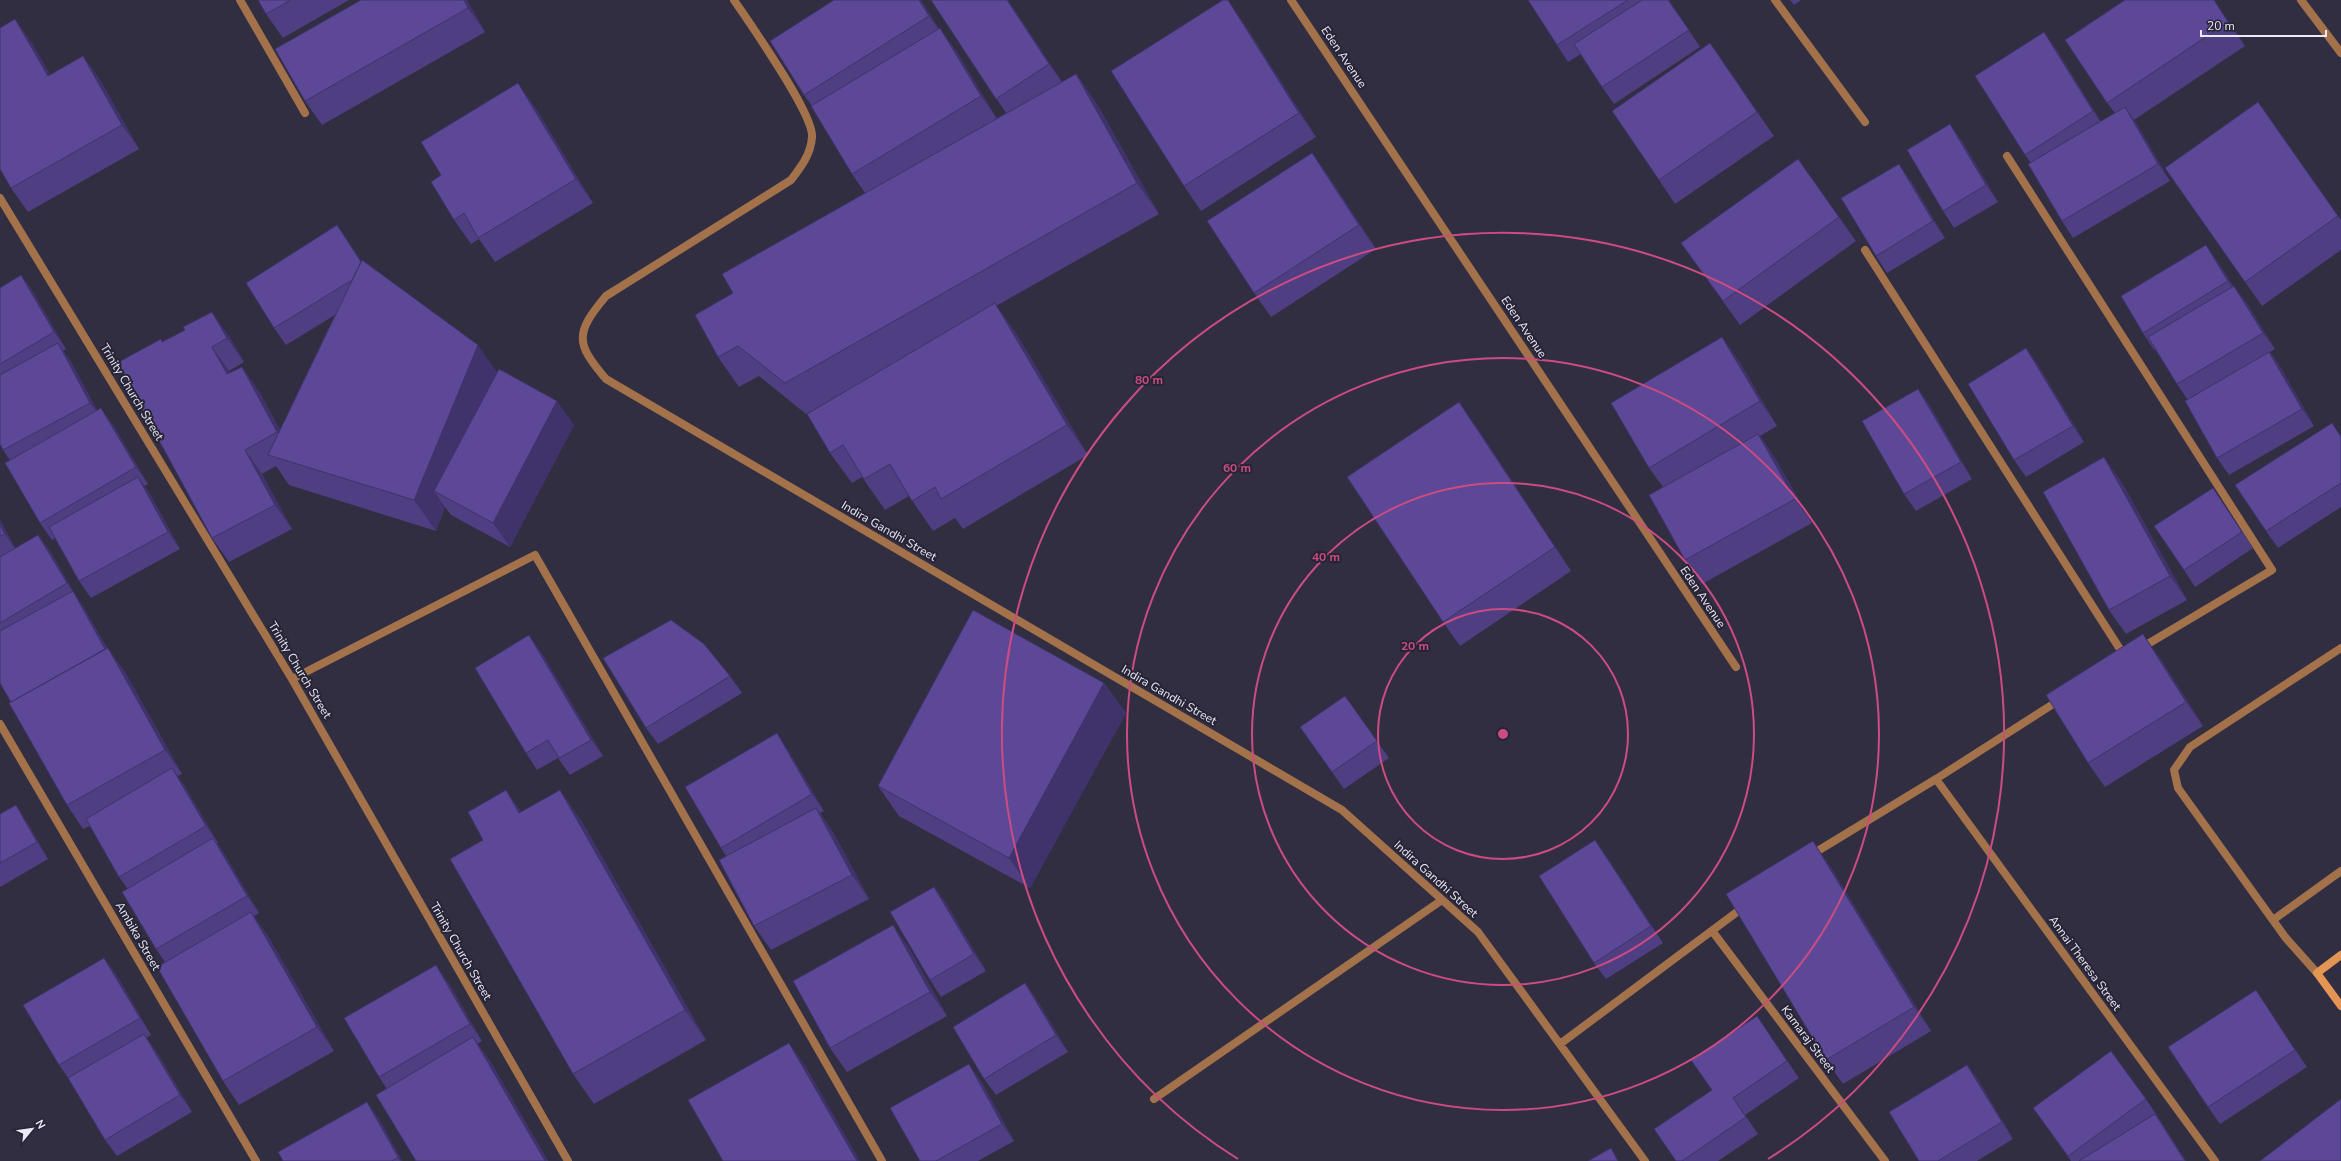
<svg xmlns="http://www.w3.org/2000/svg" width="2341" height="1161" font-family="'Nunito Sans',sans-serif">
	<rect width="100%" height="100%" fill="#312e41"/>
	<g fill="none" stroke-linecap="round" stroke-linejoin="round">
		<!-- street -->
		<path stroke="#a3724a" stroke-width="8" d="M240,0l65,113
			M734,0c16,24 80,114 78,137 -1,17 -11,30 -21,43l-185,116c-31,37 -31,47 0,83l736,431 136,122 167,229
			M1291,0l445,667
			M1775,0l90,122
			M2301,0l40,53
			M2007,156l265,414 -131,78
			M0,198l292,481 276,482
			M1865,250l260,407
			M292,679l243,-124 347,606
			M0,724l256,437
			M1936,779l279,382
			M1811,855l125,-76 125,-80
			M2273,920l68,-49
			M1713,932l172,229
			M2317,973l-32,-36 -107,-149 -4,-18 16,-23 151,-99
			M1560,1044l185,-138
			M1154,1099l288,-199"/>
		<!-- secondary -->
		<path stroke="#e49553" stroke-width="8" d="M2341,955l-24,18 24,33"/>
	</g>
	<!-- wall -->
	<path fill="#4f3e82" d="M258,0h91l-66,38 -17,-24z
		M467,0l18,32 -163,93 -17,-24z
		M834,0h87l18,29 18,23 40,67 9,-6 -75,-113h77l54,82 14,-8 21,30 62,110 -163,92 20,27 72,122 -125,74 -8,-11 -22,13 -24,-35 -24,14 -23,-33 -10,6 -22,-30 8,-57 -32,18 -47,-38 -20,11 -21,-30 15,-64 132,-100 -13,-19 -40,-68 -8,-11z
		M1528,0h141l31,47 -86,57 -12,-17 -21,-33 -13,8 -11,-17z
		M1790,0h11l-7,5z
		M2214,0l31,46 -111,74 36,61 -97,57 -11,-17 -31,-58 -6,-8 31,-106 45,73 14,-9 -8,-10z
		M1243,22l73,115 -115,74 -17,-25z
		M32,43l18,32 33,-19 17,24 39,69 -111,63 -17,-24z
		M1710,43l64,93 -99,68 -16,-24z
		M2258,102l83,118v30l-79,56 -97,-138z
		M535,107l58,96 -98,59 -16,-23 -8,5 -17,-24z
		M1962,141l36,61 -44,26 -11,-17z
		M1312,153l17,24 47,72 -105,68 -17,-24z
		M1911,181l34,57 -58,35 -11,-17z
		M1839,217l17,24 -116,84 -59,-82z
		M337,225l12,17 12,19 136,111 77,53 -64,122 -59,-32 -6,-8 -9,24 -147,-46 -13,-19 -14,8 30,55 -63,33 -17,-24 -49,-197 66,-5 15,26 -15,9 1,2 29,18 21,39 55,-115 -49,30 -12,-17z
		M2218,262l15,24 13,16 29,47 -5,3 11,16 33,58 -85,49 -12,-17 -30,-59 -10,-15 -22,-35 -1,1 -11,-17z
		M21,275l12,17 33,57 -3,2 7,9 27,50 16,15 35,59 -4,2 6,8 30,55 -89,49 -12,-17 -24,-43 -3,2 -12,-17 -30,-63 -7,-10 -3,-6v-156z
		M2026,348l12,17 46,77 -58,35 -12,-17z
		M1739,361l38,65 -17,10 15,22 37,65 -110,61 -17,-24 -22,-73 -14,-19z
		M1918,389l12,17 42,73 -56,32 -12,-17z
		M2332,423l9,13v71l-63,41 -12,-17z
		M1476,426l95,145 -111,75 -17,-24z
		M2121,481l66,119 -61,34 -17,-24z
		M2213,488l40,60 -58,39 -11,-17z
		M0,520l15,28 23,-13 12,16 26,45 8,12 23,40 18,24 57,102 -5,2 7,9 34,58h-1l8,12 34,58 -5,3 14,20 66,115 -95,54 -16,-24 -58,-119 -9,-13 -28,-60 -9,-12 -29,-51 -7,3 -16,-24 -67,-122z
		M541,652l62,104 -33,19 -12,-17 -21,12 -11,-17z
		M2160,658l43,68 -98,61 -17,-24z
		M730,676l12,17 -84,51 -12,-16z
		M1104,683l22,30 -96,175 -131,-72 -21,-30z
		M1345,696l44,62 -45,31 -44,-62z
		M788,750l36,61 -4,2 13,19 36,67 -98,51 -17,-24 -28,-70 -5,-8z
		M506,790l15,22 60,8 125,220 -112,64 -21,-30z
		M0,814l27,8 21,37 -48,28z
		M1607,857l56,86 -57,36 -12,-16z
		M1830,866l101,165 -88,53 -17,-24z
		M934,887l12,16 40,68 -45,26 -11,-17z
		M893,925l17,25 37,66 -100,56 -17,-24z
		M116,974l35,61 -5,3 10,13 36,61 -75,44 -12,-16 -34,-58 -12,-17z
		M448,982l34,59 -5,3 13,17 58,100h-132l-29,-72 -8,-12z
		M1025,983l12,17 31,52 -72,43 -12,-16z
		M2267,1007l40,60 -87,57 -12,-17z
		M1757,1016l42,62 -54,37 13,19 -40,27h-42z
		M1967,1065l12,16 34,58 -36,22h-58z
		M981,1081l33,60 -36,20h-58z
		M2146,1099l21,32 19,30h-115l-38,-53z
		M379,1119l23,42h-119z"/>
	<!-- shaded-wall -->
	<path fill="#40326a" d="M464,0h3l18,32 -17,-24z
		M919,0h2l25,40 -17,-24z
		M1007,0h1l58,88 -17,-24z
		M1228,0l15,22 73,115 -17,-24z
		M1668,0h1l31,47 -11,-17z
		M15,19l17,24 33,57 -17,-24z
		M940,28l17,24 41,68 -17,-24z
		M2044,32l12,17 49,79 -12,-17z
		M1710,43l17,24 47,69 -17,-24z
		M83,56l17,24 39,69 -17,-24z
		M1076,74l21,30 62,110 -22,-31z
		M518,83l17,24 58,96 -17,-24z
		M2125,107l12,17 33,57 -12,-17z
		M1950,124l12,17 36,61 -12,-17z
		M1312,153l17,24 47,72 -17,-24z
		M1899,164l12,17 34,57 -12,-17z
		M337,225l12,17 29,46 -12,-17z
		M2206,245l12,17 22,36 -12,-17z
		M21,275l12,17 33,57 -12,-17z
		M2234,286l12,16 29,47 -12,-16z
		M995,303l21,30 72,122 -21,-30z
		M212,312l17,24 15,26 -17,-24z
		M1722,337l17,24 38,65 -17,-25z
		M58,343l12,17 32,59 -12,-16z
		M478,345l21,30 -65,116 11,16 -9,24 -22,-31z
		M212,347l17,24 15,27 -17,-24z
		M2026,348l12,17 46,77 -11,-16z
		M2269,352l12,16 33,58 -12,-17z
		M242,367l17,24 35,65 -17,-24z
		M1918,389l12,17 42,73 -11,-17z
		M557,401l17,24 -64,122 -17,-24z
		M1459,402l17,24 95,145 -16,-24z
		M101,408l12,17 35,59 -12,-17z
		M1758,434l17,24 37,65 -17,-24z
		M245,450l17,24 30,55 -17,-24z
		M2104,457l17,24 66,119 -17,-24z
		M138,477l12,17 30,55 -12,-17z
		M0,520l16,31 -11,-17 -5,-9z
		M38,535l12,16 26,45 8,12 33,59 -11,-17 -32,-56 -7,-11z
		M2143,634l17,24 43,68 -17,-24z
		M529,635l12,17 62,104 -12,-16z
		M108,648l17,24 57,102 -17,-24z
		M1104,683l22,30 -96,175 -21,-30z
		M777,733l11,17 36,61 -12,-17z
		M172,768l12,17 34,58 -12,-17z
		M506,790l21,31 -8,-8z
		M560,790l21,30 125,220 -21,-30z
		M16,805l11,17 21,37 -11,-17z
		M816,808l17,24 36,67 -17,-24z
		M213,838l12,17 34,58 -12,-17z
		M1595,840l12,17 56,86 -12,-17z
		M1813,841l17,25 101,165 -17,-24z
		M934,887l12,16 40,68 -12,-17z
		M251,912l17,24 66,115 -17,-24z
		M893,925l17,25 37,66 -17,-24z
		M104,958l12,16 35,61 -11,-17z
		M436,965l12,17 34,59 -12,-17z
		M1025,983l12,17 31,52 -12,-17z
		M2256,990l11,17 40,60 -12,-17z
		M144,1034l12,17 36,61 -12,-17z
		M473,1037l17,24 58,100h-3z
		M789,1043l17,24 54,94h-3z
		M969,1064l12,17 33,60 -12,-17z
		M1967,1065l12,16 34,58 -11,-17z
		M367,1102l12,17 23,42h-2l-2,-4z
		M2155,1114l12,17 19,30h-1z"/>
	<!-- building -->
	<path fill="#5c4897" stroke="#40326a" d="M258,0h33l-25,14z
		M361,0h103l4,8 -163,93 -30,-52z
		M834,0h85l10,16 -125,79 -34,-54z
		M931,0h76l42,64 -53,35z
		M1223,0h5l71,113 -115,73 -73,-115z
		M1528,0h100l-71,45z
		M1642,0h26l21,30 -87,57 -28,-43z
		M2125,0h89l14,22 -121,81 -42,-63z
		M15,19l33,57 35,-20 39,69 -111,63 -11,-19v-141z
		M940,28l41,68 -129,78 -41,-68z
		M2044,32l49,79 -68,44 -50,-79z
		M1710,43l47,69 -98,68 -47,-69z
		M1076,74l61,109 -352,200 -47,-37 -20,11 -23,-42 38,-22 -11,-19z
		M518,83l58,96 -98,59 -14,-25 -10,7 -23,-38 10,-7 -20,-33z
		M2258,102l80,114 -93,66 -80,-114z
		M2125,107l33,57 -96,57 -34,-57z
		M1950,124l36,61 -43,26 -36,-61z
		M1312,153l47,72 -105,68 -47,-72z
		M1798,159l41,58 -116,84 -42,-58z
		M1899,164l34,57 -57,35 -35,-58z
		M337,225l24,37 -9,18 -78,48 -28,-45z
		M2206,245l22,36 -85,52 -22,-37z
		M362,260l116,85 -64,155 -146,-45z
		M21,275l33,57 -54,32v-76z
		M2234,286l29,47 -86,51 -29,-47z
		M995,303l72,122 -126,74 -6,-12 -23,14 -22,-37 -26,15 -21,-34 -13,8 -23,-39z
		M212,312l15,26 -15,9 15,27 15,-7 35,65 -32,18 30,55 -63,33 -95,-175 44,-24 1,3 23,-12 -2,-3z
		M1722,337l38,64 -111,67 -38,-65z
		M58,343l32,60 -87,47 -3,-6v-69z
		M2026,348l47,78 -59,34 -46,-76z
		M2269,352l33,57 -85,49 -32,-57z
		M499,369l58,32 -64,122 -59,-32z
		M1918,389l43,73 -57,32 -42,-73z
		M1459,402l96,145 -112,75 -96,-145z
		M101,408l35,59 -96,56 -35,-60z
		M2332,423l9,14v46l-75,48 -31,-46z
		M1758,434l37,65 -110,61 -36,-65z
		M2104,457l66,119 -61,34 -66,-118z
		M138,477l30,55 -89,49 -30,-54z
		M2213,488l29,44 -58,38 -30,-44z
		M0,525l5,9 -5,2z
		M38,535l29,48 -67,40v-66z
		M73,591l32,58 -94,53 -11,-19v-52z
		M973,610l131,73 -95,175 -131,-72z
		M671,620l33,24 26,32 -84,52 -43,-70z
		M2143,634l43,68 -98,61 -42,-68z
		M529,635l62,105 -32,18 -11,-18 -22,13 -51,-85z
		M108,648l57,102 -98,55 -58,-102z
		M1345,696l32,45 -45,31 -32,-45z
		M777,733l35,61 -91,54 -36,-61z
		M172,768l34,58 -87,51 -33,-58z
		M506,790l13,23 41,-23 125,220 -112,64 -123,-215 33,-19 -15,-28z
		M16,805l21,37 -37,21v-49z
		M816,808l36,67 -98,51 -35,-66z
		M213,838l34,58 -91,53 -34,-57z
		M1595,840l56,86 -57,37 -55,-87z
		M1813,841l101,166 -88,53 -100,-166z
		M934,887l40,67 -44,26 -40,-68z
		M251,912l66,115 -94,54 -66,-114z
		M893,925l37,67 -100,56 -37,-67z
		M104,958l36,60 -81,47 -36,-60z
		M436,965l34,59 -91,53 -35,-59z
		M1025,983l31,52 -72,44 -31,-52z
		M2256,990l39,60 -87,57 -40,-60z
		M1757,1016l30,45 -54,37 13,19 -64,44h-6l-22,-32 58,-39 -21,-30z
		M144,1034l36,61 -75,45 -37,-62z
		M473,1037l72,124h-129l-40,-66z
		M789,1043l68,118h-134l-35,-61z
		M2111,1051l35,48 -78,57 -35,-48z
		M969,1064l33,60 -66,37h-16l-30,-53z
		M1967,1065l35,57 -64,39h-19l-30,-49z
		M2341,1099v62h-81z
		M367,1102l31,55 -6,4h-109l-5,-9z
		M2155,1114l30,47h-106z
		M1611,1148l7,13h-30z"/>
	<!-- distance rings -->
	<g fill="none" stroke="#cc4c82" stroke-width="2">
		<circle cx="1503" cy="734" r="125"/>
		<circle cx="1503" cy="734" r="251"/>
		<circle cx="1503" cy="734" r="376"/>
		<path d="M1238 1159A501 501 0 1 1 1768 1159"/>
	</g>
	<g text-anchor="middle" stroke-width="4" stroke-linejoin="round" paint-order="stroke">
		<!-- street labels -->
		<g font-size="12" fill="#eceaf6" stroke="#272436">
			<text transform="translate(1344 57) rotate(56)" y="4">Eden Avenue</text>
			<text transform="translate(1524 327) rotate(56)" y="4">Eden Avenue</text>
			<text transform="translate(132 392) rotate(59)" y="4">Trinity Church Street</text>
			<text transform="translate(889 531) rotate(30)" y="4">Indira Gandhi Street</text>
			<text transform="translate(1703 597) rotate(56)" y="4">Eden Avenue</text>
			<text transform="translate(300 670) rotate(59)" y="4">Trinity Church Street</text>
			<text transform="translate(1169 695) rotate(30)" y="4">Indira Gandhi Street</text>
			<text transform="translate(1436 879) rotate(42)" y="4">Indira Gandhi Street</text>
			<text transform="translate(138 936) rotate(60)" y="4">Ambika Street</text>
			<text transform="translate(461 951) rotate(60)" y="4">Trinity Church Street</text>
			<text transform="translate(2085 963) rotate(54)" y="4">Annai Theresa Street</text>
			<text transform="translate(1808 1039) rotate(53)" y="4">Kamaraj Street</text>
		</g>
	</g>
	<circle cx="1503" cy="734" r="6" fill="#cc4c82" stroke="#272436" stroke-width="2"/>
	<g font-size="12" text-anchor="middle" font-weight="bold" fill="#cc4c82" stroke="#272436" stroke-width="4" stroke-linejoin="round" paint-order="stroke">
		<text x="1149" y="384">80 m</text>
		<text x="1237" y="472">60 m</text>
		<text x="1326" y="561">40 m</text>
		<text x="1415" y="650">20 m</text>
	</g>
	<!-- north arrow -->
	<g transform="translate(32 1129) rotate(61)" stroke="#272436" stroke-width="3" paint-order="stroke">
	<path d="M0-3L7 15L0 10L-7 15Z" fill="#eceaf6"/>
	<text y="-6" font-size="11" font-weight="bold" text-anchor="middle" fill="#eceaf6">N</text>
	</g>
	<!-- scale -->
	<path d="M2201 30v6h125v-6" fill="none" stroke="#eceaf6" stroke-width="2"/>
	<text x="2207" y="30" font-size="12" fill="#eceaf6" stroke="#272436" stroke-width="3" paint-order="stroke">20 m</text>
</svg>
